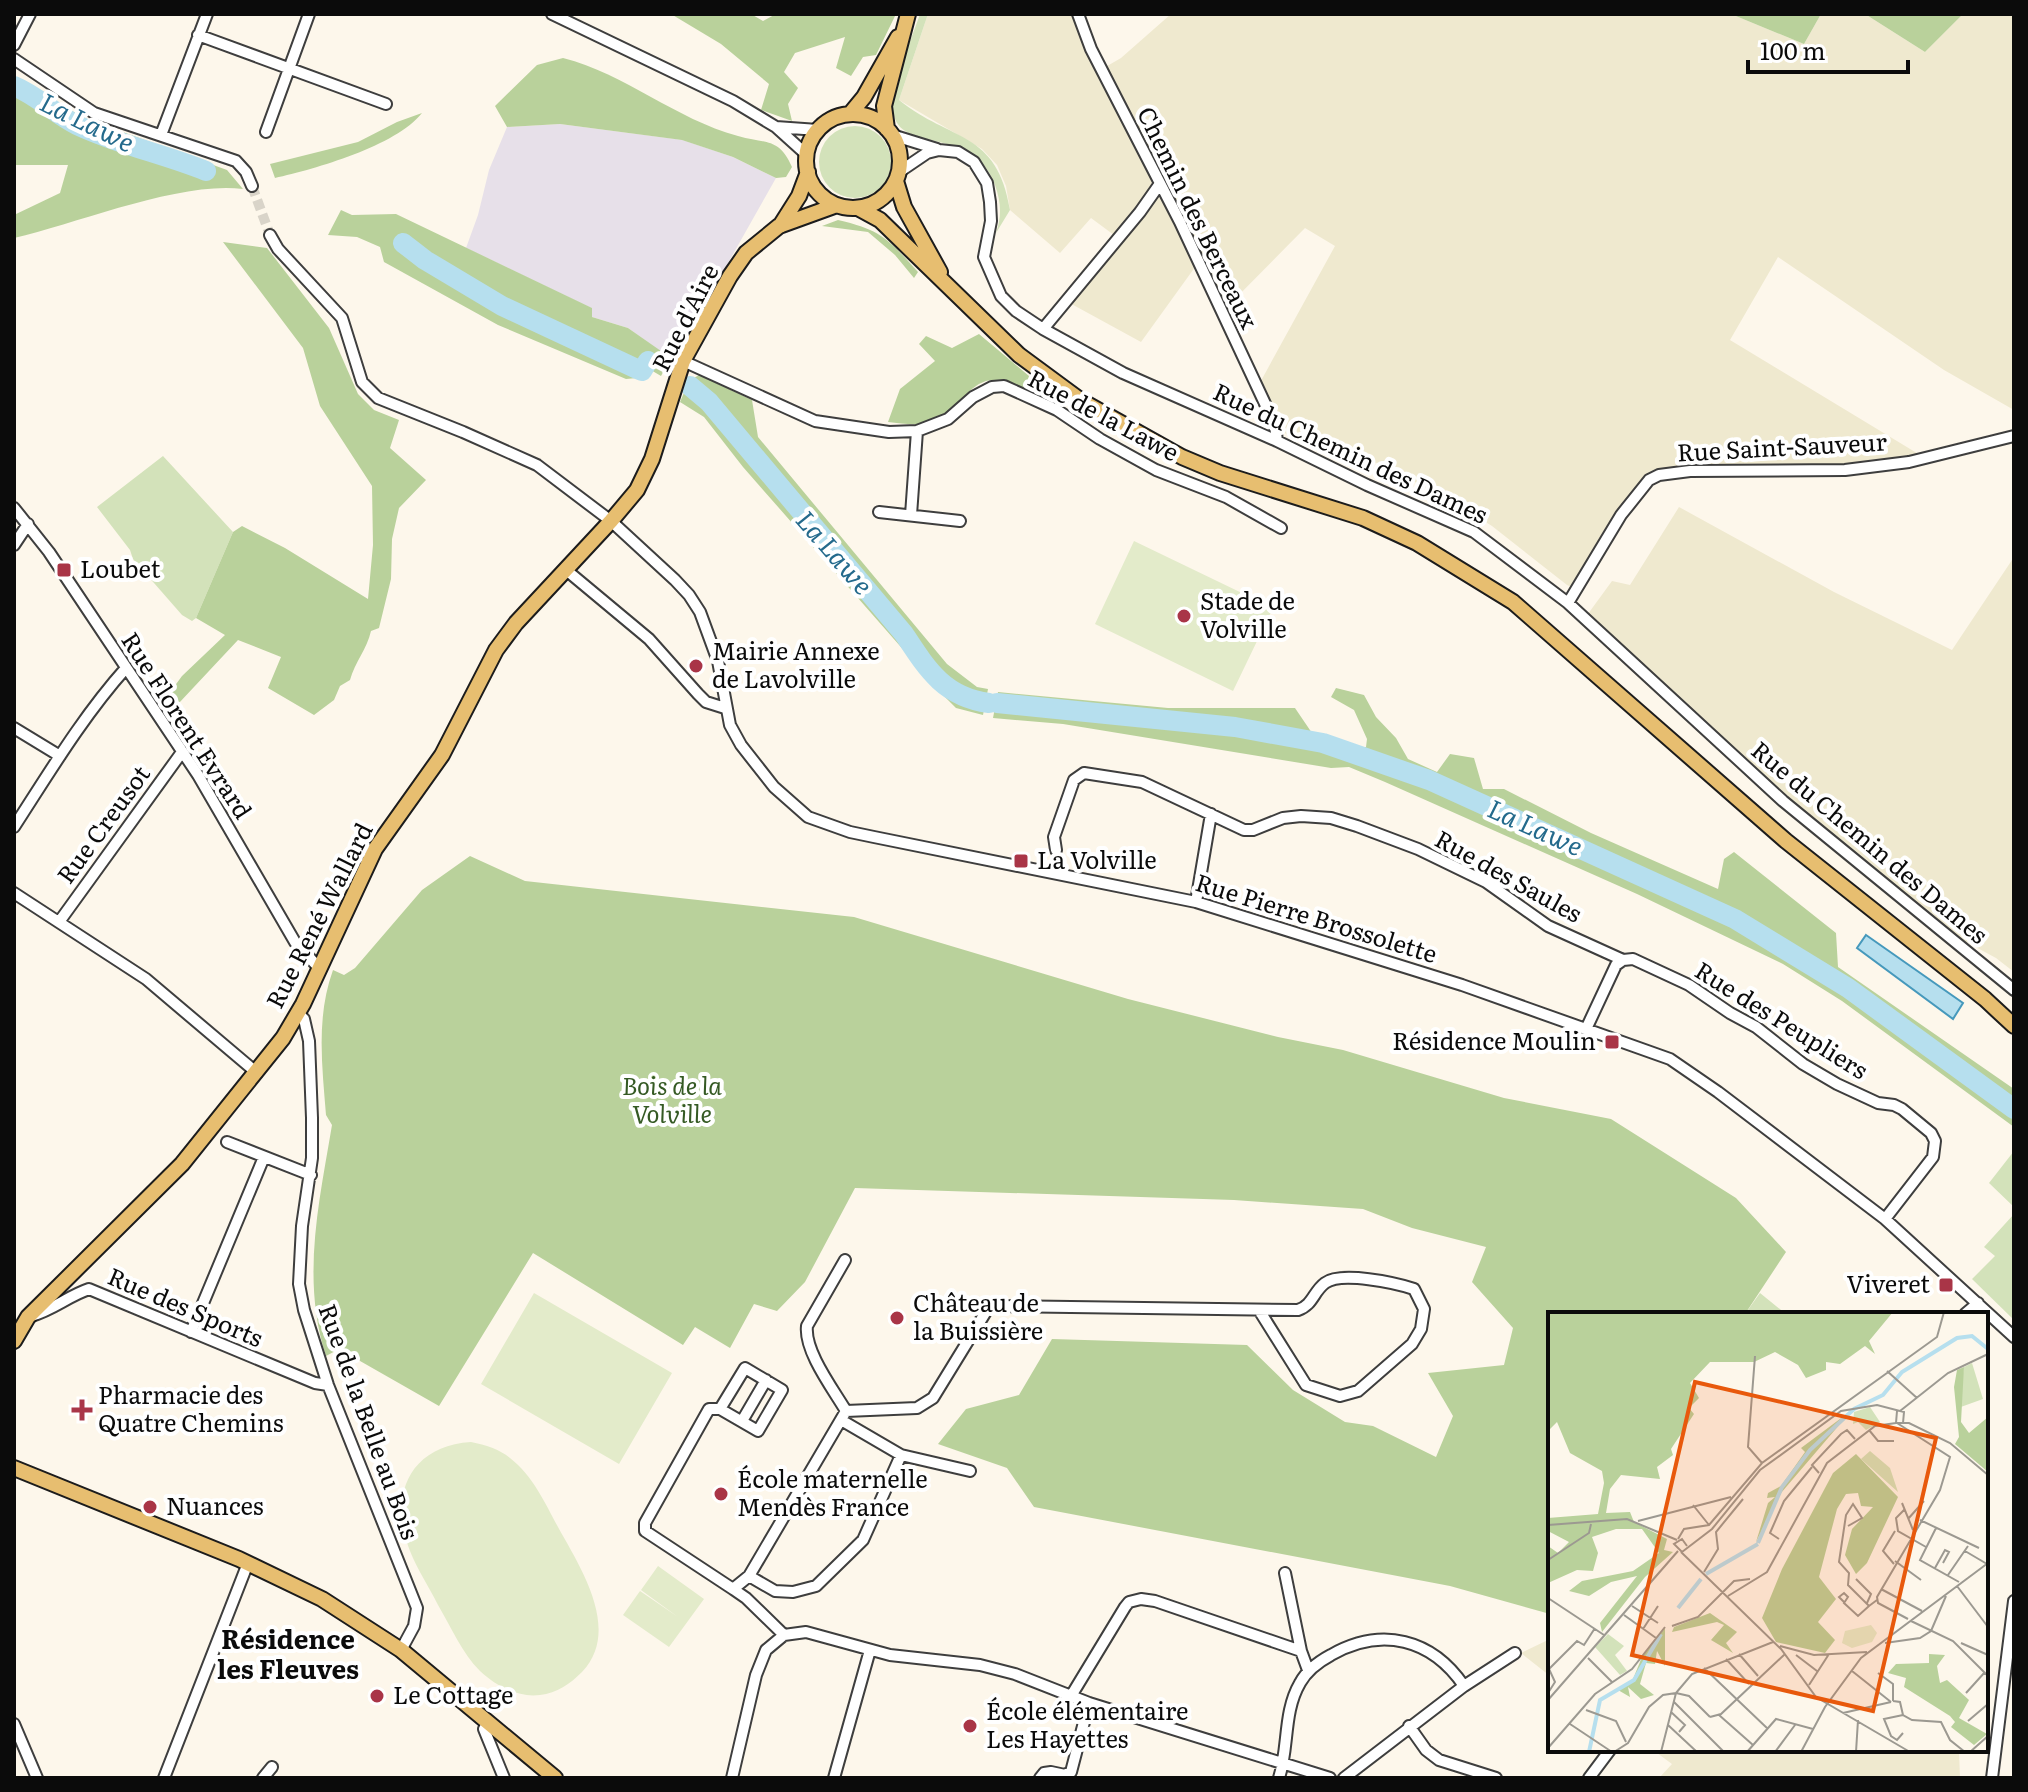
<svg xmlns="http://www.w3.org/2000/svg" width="2028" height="1792" font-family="Literata,serif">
	<rect width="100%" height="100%" fill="#fdf7eb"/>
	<!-- industrial -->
	<path fill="#e7e0e9" d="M560,124l123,16 50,17 43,21 -96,170 -6,-2 -3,9 -4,1 -39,-28 -36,-11 -1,-9 -125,-60 12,-33 11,-45 18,-43z"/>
	<!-- farmland -->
	<path fill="#efe9cf" d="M928,14h150l24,55 19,-11 50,-44h560l73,30 17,-30h44l60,38 38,-38h51v396l-70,-40 -166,-113 -48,83 195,118 -80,12 -155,1 -41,9 -71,110 -11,-5 -75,-59 -44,-27 -70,-36 -51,-7 -37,-19 -15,-12 -18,-37 78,-142 -30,-18 -83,84 -24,-49 -57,79 -75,-41 52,-63 -27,-20 -31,35 -50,-43 -4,-24 -9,-21 -15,-16 -83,-49z
		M1679,507l155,85 118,58 62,-93v415l-18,-14 -63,-34 -150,-123 -198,-183 27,-37 18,4z
		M1550,1639v37l-29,-23z
		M1653,1750h306l1,28h-301l13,-14z"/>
	<!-- green -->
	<path fill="#d3e2ba" d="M920,14h8l-29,86c52,42 98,30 111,110l-14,23c6,-17 5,-31 -1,-48 -21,-59 -91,-32 -101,-69 -6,-24 18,-78 26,-102z
		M819 162a36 36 0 1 1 72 0a36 36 0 1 1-72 0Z
		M163,456l70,76 -37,86 -4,3 -10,-6 -49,-56 -3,-9 -33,-43z
		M2014,1151v56l-25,-24z
		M2014,1214v106l-42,-41 23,-23 -11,-9z
		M1760,1293l26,21h-41z"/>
	<!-- forest -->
	<path fill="#b9d19b" d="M671,14h80l12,7 13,-7h120l-20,41 -13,2 -12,19 -15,-8 9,-31 -50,16 -11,19 14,16 -10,16 4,17 -31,-11 8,-26 -48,-40z
		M1731,14h90l-17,30z
		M1865,14h98l-38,38z
		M563,58c63,16 112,61 175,78 27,8 41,1 54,31l-6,10 -10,1 -43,-21 -51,-17 -122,-16 -53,3 -12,-21 42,-41z
		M14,76l32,21 41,22 140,51 16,19c-63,-8 -164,34 -229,49v-23l46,-22 8,-28h-54z
		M422,113c-26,33 -107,56 -147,65l-5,-14 88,-22 39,-20z
		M341,210l11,5 44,-1 196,94v9l36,11 43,30 -10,18 -17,-10 -7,12 -11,1 -128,-54 -114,-63 -4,-15 -23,-10 -29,-2z
		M838,220c44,10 51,20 80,52l-4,6 -19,-23 -27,-23 -46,-6z
		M223,242l44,6 62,80 29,66 16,16 25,10 -9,28 36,32 -27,28 -7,31 -1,40 -12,49 -8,3c-4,18 -16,31 -21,49l-10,6 -6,14 -20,15 -46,-27 13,-31 -43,-17 -59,63 -8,-12 11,-15 43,-41 -29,-17 37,-86 9,-6 43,22 83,51 5,-54 -1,-59 -52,-80 -17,-58z
		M979,334l50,42 -3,14c-10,-3 -21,-9 -31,-10 -23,-1 -34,25 -51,36 -17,12 -37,8 -56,6l12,-33 35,-28 -16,-17 7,-8 26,12z
		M699,375l53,25 6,37 189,227 30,23 11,2 -5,26 -27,-7 -13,-13 -200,-228 -39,-50 -24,-15 9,-21z
		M1336,688l28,7 12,22 20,21 12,21 29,13 13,-18 24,4 9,31h21l87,44 127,56 6,-30 10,-7 102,81 2,34 176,122v38l-172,-126 -59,-37 -146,-70 -252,-112 -36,-15 -18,1 -268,-44 -70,-6 5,-26 170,16h127l19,28 36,12 16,-1 1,-8 -13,-29 -23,-13z
		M470,856l55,25 329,36 274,82 150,38 65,13 161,48 107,21 125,79 50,54 -41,62h-195v300l-100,-28 -416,-79 -27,-39 -69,-24 28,-35 53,-14 33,-56 195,6 46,45 52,32 28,4 63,31 17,-41 -25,-43 76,-8 9,-37 -41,-46 14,-35 -74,-19 -49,-19 -129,-9 -379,-12 -50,94 -28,29 -23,-7 -24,44 -35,-21 -12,18 -150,-92 -94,153 -100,-57 -13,7c-25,-77 -7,-153 6,-231l-6,-10c-4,-50 -10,-98 7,-145l11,5 11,-7 67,-78z"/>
	<!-- pitch -->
	<path fill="#e3ebca" d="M1134,541l139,67 -40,83 -138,-67z
		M534,1293l138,80 -53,91 -138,-80z
		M471,1442c15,3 28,7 39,16 23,18 35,45 48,69 22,40 64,103 24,145 -12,12 -25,21 -42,23 -22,3 -44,-9 -60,-24 -18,-18 -29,-44 -42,-66 -9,-18 -21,-36 -28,-54 -22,-55 -1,-105 61,-109z
		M658,1566l46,33 -35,48 -46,-32 17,-24 38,26 -37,-27z"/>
	<!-- water -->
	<path fill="#b6dfee" stroke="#4699bc" stroke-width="2" d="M1866,935l97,68 -10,16 -96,-71z"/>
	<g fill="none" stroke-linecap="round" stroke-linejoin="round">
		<!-- river -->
		<path stroke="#b6dfee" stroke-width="20" d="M14,86c24,10 41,28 63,39 42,20 87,29 129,46
			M403,243l22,17 77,46 135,63 5,2 6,-10
			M690,386l19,16 195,232c23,35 40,63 85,69
			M997,703l238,24 88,16 106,37 306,139 113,69 166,121"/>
		<!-- minor-tunnel -->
		<path stroke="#d9d4c9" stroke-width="10" stroke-dasharray="10 5" stroke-linecap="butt" d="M252,186l18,49"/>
		<!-- minor casing -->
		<g stroke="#3e3e3e" stroke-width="14">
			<path id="minor" d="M552,14l181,87 43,26 31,28
				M1078,14l13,35 89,173 95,203 2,16
				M198,35l188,69
				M14,45l16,-31
				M14,59l80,54 142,48 10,11 6,14
				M776,127l42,3
				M266,132l43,-118
				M161,135l46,-121
				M892,135l45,14
				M899,172l28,-19 12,-3 19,2 16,10 13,21 3,19 1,19 -7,36 17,39 15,15 27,18 80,44 154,68 90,44 107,47 94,71 215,198 231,189
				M270,235l8,14 64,69 20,64 16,16 85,34 74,33 74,56 64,59 14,15 11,17 18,49 12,64 11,20 33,42 34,30 42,15 24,5 322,65 266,83 208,74 48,33 167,127 129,118
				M1043,329l97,-117 19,-27
				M683,361l132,60 74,11 28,-1 31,-12 25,-22 19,-10 12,-1 53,24 43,29 56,31 70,27 55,31
				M14,508l35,44 149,223 97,167 25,27
				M879,512l81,9
				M911,515l6,-84
				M14,545l14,-21
				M565,569l84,70 49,55 8,8 19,6
				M1568,603l53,-88 28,-35 10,-5 31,-4 155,-1 64,-8 105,-26
				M14,728l46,28
				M14,827c35,-54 69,-111 112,-159
				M1056,850l-2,-13 20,-57 10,-7 58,9 102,48h9l30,-12 18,-2 30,2 26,8 61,23 68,33 62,44 75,34
				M14,893l132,86 111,94
				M1196,902l15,-88
				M59,922l123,-170
				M298,1013l6,6 5,22 3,77v40l-10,68 -3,58 5,26 24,75 89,223 -3,18 -13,24
				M1587,1027l29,-62 7,-5 10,-1 56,26 41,28 26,14 47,37 34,20 41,19 16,2 8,4 29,24 4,8 -2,16 -48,62
				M227,1142l84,33
				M845,1260l-38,66c-3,25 26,63 39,85
				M1965,1314l13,-11
				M31,1316c22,-6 37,-20 58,-27l226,94 13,2
				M191,1332l73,-175
				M720,1409l25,-41 37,22 -24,41 -38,-22h-11l-64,114v8l88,58
				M841,1420l60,35 69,16
				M742,1421l24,-41
				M1285,1573l16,78 7,19
				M749,1576l26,15 18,1 23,-6 47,-46 38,-85
				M784,1635l-38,-37 -13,-9 16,-13 97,-165 71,-3 16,-10 54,-88 7,-4 304,4c15,-5 15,-18 27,-27 16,-12 71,0 89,6l10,20 -3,20 -9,15 -54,47 -18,5 -34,-11 -47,-75
				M1071,1696l54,-89 4,-5 12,-3 14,2 146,50
				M488,1722l-4,7 20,49
				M14,1724l23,54
				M1409,1726l17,24 13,10 57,18
				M164,1778l84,-215
				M263,1778l9,-11
				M732,1778l24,-103 10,-25 18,-15 22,-3 84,23 90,10 35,9 74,29 241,75
				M834,1778l36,-128
				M1040,1778l4,-5 7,-1 14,3 6,-3 18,-69
				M1279,1778c10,-31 4,-66 21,-95 7,-13 18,-21 31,-28 51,-29 101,-16 133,31
				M1344,1778l120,-92 51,-33
				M1589,1778l21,-28
				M1992,1778l22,-177"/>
		</g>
		<!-- major casing -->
		<g stroke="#1c1c1c" stroke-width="18">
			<path id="major" d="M850,114l14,-17 34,-60
				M806 161a47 47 0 1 1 94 0a47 47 0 1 1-94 0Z
				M887,129l-3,-23 24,-92
				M896,181l8,26 36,65
				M858,208l22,12 139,135 61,45 102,57 38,16 143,45 54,25 96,59 273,239 199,158 29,27
				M780,226l19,-30 9,-24
				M14,1341l14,-24 154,-153 101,-126 20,-34 72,-155 67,-94 54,-105 20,-27 95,-102 26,-31 15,-31 31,-98 47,-85 16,-23 33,-27 58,-21
				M14,1468l225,91 83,40 79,51 154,128"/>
		</g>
		<!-- minor -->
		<use href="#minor" stroke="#fff" stroke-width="10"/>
		<!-- major -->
		<use href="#major" stroke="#e7be70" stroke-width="14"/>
	</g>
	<!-- markers -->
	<g fill="#a93547" stroke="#fff" stroke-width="3">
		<rect x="56" y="562" width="16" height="16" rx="4"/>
		<circle cx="1184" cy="616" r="8"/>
		<circle cx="696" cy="666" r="8"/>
		<rect x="1013" y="853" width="16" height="16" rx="4"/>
		<rect x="1604" y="1034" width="16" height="16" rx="4"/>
		<rect x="1938" y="1277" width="16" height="16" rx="4"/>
		<circle cx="897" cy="1318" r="8"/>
		<path d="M78 1398h8v8h8v8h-8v8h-8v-8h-8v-8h8z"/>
		<circle cx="721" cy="1494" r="8"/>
		<circle cx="150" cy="1507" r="8"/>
		<circle cx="377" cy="1696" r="8"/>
		<circle cx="970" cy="1726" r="8"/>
	</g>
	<g text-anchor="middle" stroke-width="8" stroke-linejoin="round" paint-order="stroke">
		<!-- street labels -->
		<g font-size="24" fill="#0b0b0b" stroke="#fff">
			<text transform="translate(1197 218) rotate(64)" y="8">Chemin des Berceaux</text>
			<text transform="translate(686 318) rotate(-63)" y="8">Rue d'Aire</text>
			<text transform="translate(1103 416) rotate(28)" y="8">Rue de la Lawe</text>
			<text transform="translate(1782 448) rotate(-3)" y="8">Rue Saint-Sauveur</text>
			<text transform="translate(1350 454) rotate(25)" y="8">Rue du Chemin des Dames</text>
			<text transform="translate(186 726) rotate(57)" y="8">Rue Florent Evrard</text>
			<text transform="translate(104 825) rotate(-54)" y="8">Rue Creusot</text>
			<text transform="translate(1869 843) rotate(40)" y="8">Rue du Chemin des Dames</text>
			<text transform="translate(1508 877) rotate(29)" y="8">Rue des Saules</text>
			<text transform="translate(320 916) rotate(-63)" y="8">Rue René Wallard</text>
			<text transform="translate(1316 919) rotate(17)" y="8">Rue Pierre Brossolette</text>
			<text transform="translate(1781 1021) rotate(32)" y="8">Rue des Peupliers</text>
			<text transform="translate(185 1308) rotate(23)" y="8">Rue des Sports</text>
			<text transform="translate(368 1422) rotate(70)" y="8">Rue de la Belle au Bois</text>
		</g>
		<!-- poi labels -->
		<g font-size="24" fill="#0b0b0b" stroke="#fff" text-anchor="start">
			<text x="80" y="578">Loubet</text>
			<text x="1200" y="610">Stade de<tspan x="1200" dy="28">Volville</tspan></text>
			<text x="712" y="660">Mairie Annexe<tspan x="712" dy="28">de Lavolville</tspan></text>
			<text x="1037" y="869">La Volville</text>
			<text x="1596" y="1050" text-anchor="end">Résidence Moulin</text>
			<text x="1930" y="1293" text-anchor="end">Viveret</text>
			<text x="913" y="1312">Château de<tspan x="913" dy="28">la Buissière</tspan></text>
			<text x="98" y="1404">Pharmacie des<tspan x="98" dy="28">Quatre Chemins</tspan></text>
			<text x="737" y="1488">École maternelle<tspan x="737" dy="28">Mendès France</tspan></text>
			<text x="166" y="1515">Nuances</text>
			<text x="393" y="1704">Le Cottage</text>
			<text x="986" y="1720">École élémentaire<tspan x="986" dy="28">Les Hayettes</tspan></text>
		</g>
		<!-- park labels -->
		<g font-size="24" font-style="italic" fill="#355a24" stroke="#fff">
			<text x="672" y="1095">Bois de la<tspan x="672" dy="28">Volville</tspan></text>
		</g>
		<!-- water labels -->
		<g font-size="26" font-style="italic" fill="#246a8c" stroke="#fff">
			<text transform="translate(87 123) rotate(26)" y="9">La Lawe</text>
			<text transform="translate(834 553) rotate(49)" y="9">La Lawe</text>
			<text transform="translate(1535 828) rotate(24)" y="9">La Lawe</text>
		</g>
		<!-- neighbourhood labels -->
		<g font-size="26" font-weight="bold" fill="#0b0b0b" stroke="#fff">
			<text x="288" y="1649">Résidence<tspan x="288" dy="30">les Fleuves</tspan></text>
		</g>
	</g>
	<!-- overview -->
	<g transform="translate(1548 1312)">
		<rect width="440" height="440" fill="#fdf7eb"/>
		<path d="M424,51l11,36 -25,9 6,-41zM322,95l10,15 -14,8 -8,-8 -5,2 1,-12zM322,139l20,17 8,24 -37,-33zM60,322l16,12 -9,9 12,16 -7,4 -25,-28z" fill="#d3e2ba"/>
		<path d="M0,0h345l-24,29 6,13 -10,-8 -25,18 -14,-2v8l-20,8 -8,-13 -23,-13 -21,10h-44l-20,21 9,15 -10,10 5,6 -23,35 2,6 -16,12 3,12 -39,-4 -11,14 -4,24 24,-1 4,10 33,17 -3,11 9,2 -28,25 -43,55 -2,-9 37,-47 -26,6 -22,14 -20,-5 13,-10 51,-10 26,-18 -17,-24h-26l-24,8 6,16 -5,18 -16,-1 -29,13v-37l10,7 11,-11 -21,-11v-13l50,-4 6,-31 -2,-12 -32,-18 -13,-31 -9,9zM416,55l-3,55 8,11 19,-16v55l-33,-28 4,-7 -5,-50 3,-17zM304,98l-71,83 -25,49 12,-39 7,-6 -8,1 1,-5 13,-7 24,-34 -4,-4zM308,142l42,43 -31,66 -11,11 -11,-19 7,-26 21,-22 -12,-1 -3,-13 -12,1 -9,15 -18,68 17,22 -18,23 17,18 -10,13 -49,-11 -14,-24 20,-49 51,-96zM162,301l27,19 -11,11 7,10 -22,-13 13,-15 -7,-3 -45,10 2,-5zM117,316v38l-8,-15 -2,13 -9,-1 -6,21 14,11 -13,4 -13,-12 2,10 -12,-7 15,-11 9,-22zM381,342l16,1 -8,11 3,17 7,-3 22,20 -10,18 28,16 -13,11 -23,-18 4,-5 -5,-6 -46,-29 2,-9 -18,-5 8,-9 33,-1z" fill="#b9d19b"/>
		<path d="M323,313l6,8 -5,9 -20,6 -10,-5 3,-12z" fill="#e3ebca"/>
		<path fill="none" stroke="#b6dfee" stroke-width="4" d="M210,231l24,-56 28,-37 44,-41 29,-14 19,-23 55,-34 15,-2 16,13M158,262l52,-30M130,296l23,-29M41,440l11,-52 34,-20 27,-46"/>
		<path fill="none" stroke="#9c9991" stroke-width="2" d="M207,44l-7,91 14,16M339,59l30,27M349,99l-1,12h13l41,20 38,32M352,99l48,-38 40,-19M349,111l53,34 -10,33 -63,107 1,6 30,16M321,118l9,11h16M271,161l-7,-8 29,-31 6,-4 8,9M354,191l11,27M145,193l16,20M356,198l-8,8 2,13 28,16M360,207l16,-18M372,208l59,28M90,209l93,-24M0,213l79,-6 50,21M300,214l14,-8 -9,-14 -7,11 -7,47 10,11 -1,12 21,21 8,-6M388,216l-16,32 39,22M130,227l6,-10 25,-4 53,-62 175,-126 7,-25M231,227l-9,-6 14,-32 28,-34M139,234l-5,-7 -8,5 8,8 30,-23 48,-59 81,-59 36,-6 27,7 -1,11M417,239l22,13M133,240l100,97 35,48 94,55M0,248l41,-27 2,-9M347,249l26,19M346,252l-11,-13 12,-20M387,256l10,-18 4,2 -6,11M156,260l14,-23 -2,-17 27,-33M400,263l20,-29M308,267l15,15 -4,9M409,274l31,41M333,277l41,22M180,284l39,-24 60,-109 48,-37 21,-3M0,286l56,37M296,290l-5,-5 5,-4 4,4 -4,6 14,13 11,-10M84,294l26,17M76,303l32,23M363,309l42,20 35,35M124,314l26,-9 36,-36 16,-2M95,317l15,-23M337,331l35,-5 11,-7 15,-35M413,331l27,12M232,334l34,9 53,-3M191,342l19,22M248,343l21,16M40,346l24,24M178,347l23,25M156,356l64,61M304,359l39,31M330,361l15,11v17M261,373l20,-31M0,381l7,-11 -6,-13 28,-28 7,4 11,-17M128,381l13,3 21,21M418,381l19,-21M0,388l130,-149M345,389l7,1 3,13 9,5 29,2 9,18 15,12M126,390l50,50M38,398l30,11 10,21M123,400l14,13 -6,7M295,401l48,-11M171,403l34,30M355,403l-19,4 7,17 6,4 6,-7M162,405l11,-3 64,-60M420,409l20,-17M22,412l42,28M120,413l29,27M0,436l47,-54 37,-25 33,-42M66,440l14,-9 21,-36 14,-12 13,-2 16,-19 81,-32M113,440l15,-59M199,440l29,-33 37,10M227,440l20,-27M253,440l24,-45 36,-49 127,-95M308,440l2,-32M422,440l18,-16"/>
		<path fill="#e8590c" fill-opacity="0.15" stroke="#e8590c" stroke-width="4" d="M147,70l241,56 -63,273 -241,-56z"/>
		<rect width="440" height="440" fill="none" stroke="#0b0b0b" stroke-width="4"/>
	</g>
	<!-- border -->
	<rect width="2028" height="1792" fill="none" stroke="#0b0b0b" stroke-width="32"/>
	<!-- scale -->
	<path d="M1748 60v12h160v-12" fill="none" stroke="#0b0b0b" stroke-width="4"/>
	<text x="1760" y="60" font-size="24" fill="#0b0b0b" stroke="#ffffff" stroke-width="6" paint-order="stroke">100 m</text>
</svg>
